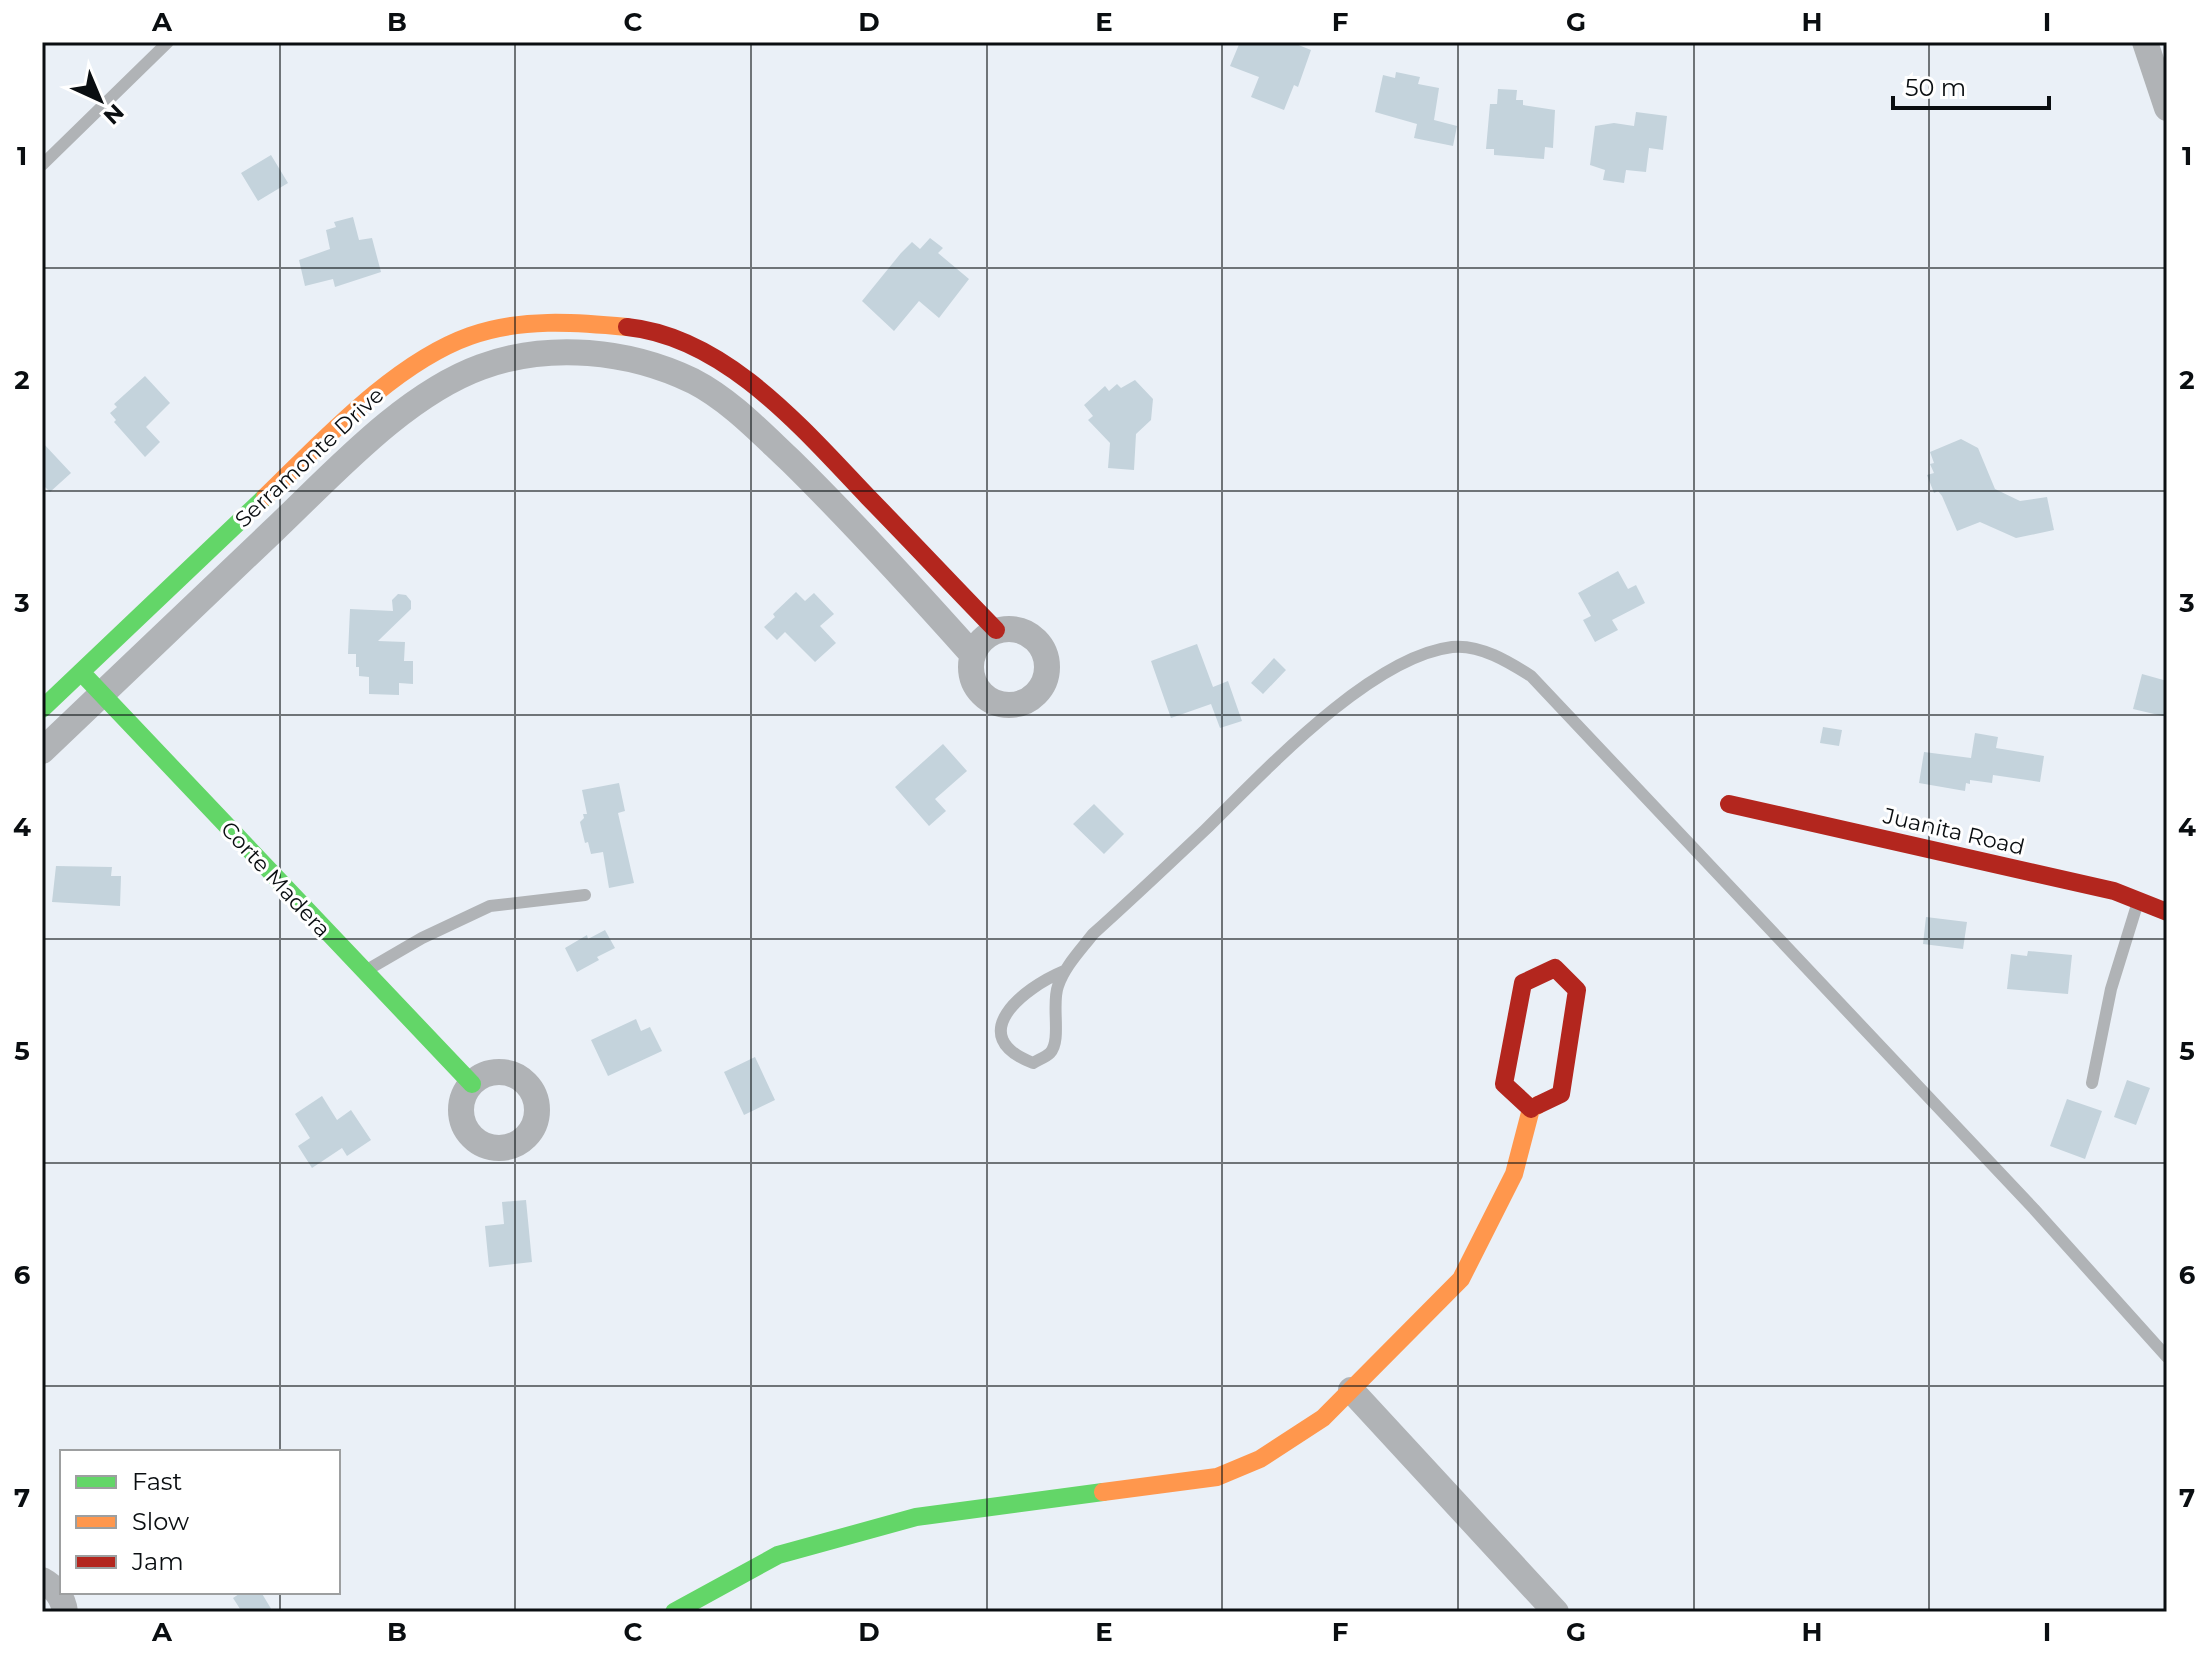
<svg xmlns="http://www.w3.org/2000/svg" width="2209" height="1654" font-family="Montserrat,sans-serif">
	<rect width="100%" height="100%" fill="#eaf0f7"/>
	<!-- building -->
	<path fill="#c4d3dc" d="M1240,42h51l20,8 -13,37 -4,-2 -10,25 -33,-13 8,-20 -29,-11z
		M1396,72l24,5 -2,7 21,4 -5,32 23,6 -4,20 -39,-8 3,-14 -42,-12 8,-37 12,3z
		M1498,89l19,1 -1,10h7v5l32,5 -2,38 -8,-1 -1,12 -50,-4v-6h-8l4,-45h7z
		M1636,112l31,4 -4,34 -14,-2 -3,24 -20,-2 -2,13 -21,-3 2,-10 -15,-5 5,-39 19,-3 20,3z
		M271,155l17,28 -30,18 -17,-28z
		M353,217l6,23 13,-2 9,34 -46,15 -2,-8 -28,7 -6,-26 31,-11 -4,-19 10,-3 -2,-5z
		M930,238l13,10 -5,5 31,26 -30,39 -20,-17 -25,30 -32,-30 39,-48 11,-11 8,7z
		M145,376l25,27 -24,24 14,15 -15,15 -31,-35 2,-2 -6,-7 7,-6 -3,-3z
		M1135,380l18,19 -2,21 -15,14 -2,36 -26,-2 2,-25 -22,-23 5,-4 -9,-11 21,-19 4,5 8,-7 4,4z
		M1961,439l17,9 17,41 25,12 27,-4 7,33 -38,8 -36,-16 -23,9 -15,-35 -4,-5 -4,2 -7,-18 7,-2 -4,-9 4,-1 -4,-11z
		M42,442l29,31 -21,19 -8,-8z
		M1618,571l10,18 8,-4 9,18 -33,17 6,10 -23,12 -12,-22 8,-4 -13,-23z
		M796,592l9,9 9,-8 20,21 -14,12 16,17 -21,19 -30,-30 -8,8 -13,-13 11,-10 -2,-3z
		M398,594l8,1 5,6v8l-33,32 27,1 -1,19h9v23l-14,-1v12l-30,-1v-17l-10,-1v-9h-3v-13h-8l2,-45 43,2 -1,-11z
		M1197,644l16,43 15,-6 14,40 -22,7 -9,-24 -40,14 -20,-57z
		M1274,658l12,12 -23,24 -12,-11z
		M2142,674l25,7v36l-34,-8z
		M1823,727l19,3 -3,16 -19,-3z
		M1975,733l23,4 -2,11 48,8 -4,26 -47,-7 -1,8 -22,-3v4l-4,-1 -1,8 -46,-8 5,-31 47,6z
		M943,744l24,27 -32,28 11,12 -17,15 -34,-39z
		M619,783l6,28 -7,2 16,70 -25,5 -6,-36 -12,2 -3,-12 -3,1 -5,-21 4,-4 -1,-4h4l-5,-24z
		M1094,804l30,30 -20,20 -31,-30z
		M56,866l56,1 -1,9h10l-1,30 -68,-4z
		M1926,917l41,5 -4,27 -40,-5z
		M605,930l10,18 -18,9 2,3 -22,12 -12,-24 22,-13 1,4z
		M2028,951l44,4 -4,39 -61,-5 4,-35 16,2z
		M636,1019l5,12 9,-4 12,24 -54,25 -17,-36z
		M755,1057l20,43 -31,15 -20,-43z
		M2127,1080l23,8 -14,37 -22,-8z
		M322,1096l15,24 14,-10 20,30 -24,16 -5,-8 -30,20 -14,-22 12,-8 -15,-24z
		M2067,1099l35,12 -17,48 -35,-13z
		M526,1200l6,62 -43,5 -4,-41 19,-2 -2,-22z
		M242,1592h19l12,20h-31l-9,-14z"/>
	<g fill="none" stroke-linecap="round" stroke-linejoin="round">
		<!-- lane -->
		<path stroke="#b0b3b6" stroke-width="12" d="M42,165l126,-123
			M367,970l55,-32 68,-32 95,-11
			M1064,971c-41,17 -101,65 -31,92 5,-3 13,-6 17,-10 12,-12 1,-49 8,-67 7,-20 22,-35 35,-52 38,-34 75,-69 112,-104 58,-57 165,-173 247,-183 28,-3 57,15 79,29l503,533 133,148
			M2092,1083l19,-94 26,-84"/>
		<!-- street -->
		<path stroke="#b0b3b6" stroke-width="26" d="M2145,42l22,66
			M971 667a38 38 0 1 1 76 0a38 38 0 1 1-76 0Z
			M42,751c77,-74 155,-147 232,-221 59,-56 130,-135 207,-163 68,-25 148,-17 212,14 37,19 68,52 98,80 63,62 123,128 182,194
			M461 1110a38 38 0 1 1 76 0a38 38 0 1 1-76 0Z
			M1351,1390l205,222
			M42,1580c13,7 21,17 23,32"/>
		<!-- fast -->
		<path stroke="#63d668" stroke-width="18" d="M81,672l391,412
			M42,709l223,-212
			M674,1612l104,-57 138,-38 187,-25"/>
		<!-- slow -->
		<path stroke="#ff974d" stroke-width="18" d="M265,497c57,-55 129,-134 205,-161 50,-18 105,-14 157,-9
			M1103,1492l114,-15 43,-18 63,-41 138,-139 53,-105 17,-65 7,-4"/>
		<!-- jam -->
		<path stroke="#b3261e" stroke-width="18" d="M627,327c99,10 177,103 241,170 43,44 85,89 128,133
			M1729,804l385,87 53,21
			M1531,1109l-27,-25 19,-101 32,-15 22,22 -16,104 -23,11"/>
	</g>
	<!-- grid -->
	<path fill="none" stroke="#0a0e11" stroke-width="2" stroke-opacity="0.55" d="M280,42v1410M515,42v1570M751,42v1570M987,42v1570M1222,42v1570M1458,42v1570M1694,42v1570M1929,42v1570M42,268h2125M42,491h2125M42,715h2125M42,939h2125M42,1163h2125M42,1386h2125M280,1592v20"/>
	<g text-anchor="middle" stroke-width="6" stroke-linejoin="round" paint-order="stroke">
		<!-- street labels -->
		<g font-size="22" fill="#0a0e11" stroke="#fff">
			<text transform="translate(309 457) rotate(-43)" y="8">Serramonte Drive</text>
			<text transform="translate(1954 831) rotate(13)" y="8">Juanita Road</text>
			<text transform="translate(276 879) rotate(47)" y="8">Corte Madera</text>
		</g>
	</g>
	<!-- border -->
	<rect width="2209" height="1654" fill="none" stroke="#ffffff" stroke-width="88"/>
	<!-- legend -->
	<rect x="60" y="1450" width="280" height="144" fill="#ffffff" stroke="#9d9fa0" stroke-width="2"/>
	<rect x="76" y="1476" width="40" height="12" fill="#63d668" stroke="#9d9fa0" stroke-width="2"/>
	<text x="132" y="1490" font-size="24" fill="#0a0e11">Fast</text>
	<rect x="76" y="1516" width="40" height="12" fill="#ff974d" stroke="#9d9fa0" stroke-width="2"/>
	<text x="132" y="1530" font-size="24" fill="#0a0e11">Slow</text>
	<rect x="76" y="1556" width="40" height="12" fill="#b3261e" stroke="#9d9fa0" stroke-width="2"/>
	<text x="132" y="1570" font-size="24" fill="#0a0e11">Jam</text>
	<!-- north arrow -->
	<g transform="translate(100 100) rotate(136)" stroke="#ffffff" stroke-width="6" paint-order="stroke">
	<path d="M0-6L14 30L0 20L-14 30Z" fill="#0a0e11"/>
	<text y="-12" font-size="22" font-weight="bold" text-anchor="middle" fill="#0a0e11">N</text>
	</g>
	<!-- scale -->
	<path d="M1893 96v12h156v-12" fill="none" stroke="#0a0e11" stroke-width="4"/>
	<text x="1905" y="96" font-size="24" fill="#0a0e11" stroke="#ffffff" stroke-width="6" paint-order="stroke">50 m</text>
	<rect x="44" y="44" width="2121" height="1566" fill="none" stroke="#0a0e11" stroke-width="3"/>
	<g font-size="26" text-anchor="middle" font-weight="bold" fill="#0a0e11">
		<text x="162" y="31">A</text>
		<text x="397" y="31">B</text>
		<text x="633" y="31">C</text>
		<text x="869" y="31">D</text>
		<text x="1104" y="31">E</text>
		<text x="1340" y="31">F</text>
		<text x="1576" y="31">G</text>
		<text x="1812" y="31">H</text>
		<text x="2047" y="31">I</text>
		<text x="22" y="165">1</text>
		<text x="2187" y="165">1</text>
		<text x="22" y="389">2</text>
		<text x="2187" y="389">2</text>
		<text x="22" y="612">3</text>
		<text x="2187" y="612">3</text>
		<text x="22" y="836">4</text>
		<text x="2187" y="836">4</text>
		<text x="22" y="1060">5</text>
		<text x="2187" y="1060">5</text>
		<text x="22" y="1284">6</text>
		<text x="2187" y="1284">6</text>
		<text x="22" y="1507">7</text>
		<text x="2187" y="1507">7</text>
		<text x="162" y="1641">A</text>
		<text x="397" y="1641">B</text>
		<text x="633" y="1641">C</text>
		<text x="869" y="1641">D</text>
		<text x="1104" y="1641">E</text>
		<text x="1340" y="1641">F</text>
		<text x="1576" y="1641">G</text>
		<text x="1812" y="1641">H</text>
		<text x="2047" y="1641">I</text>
	</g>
</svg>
